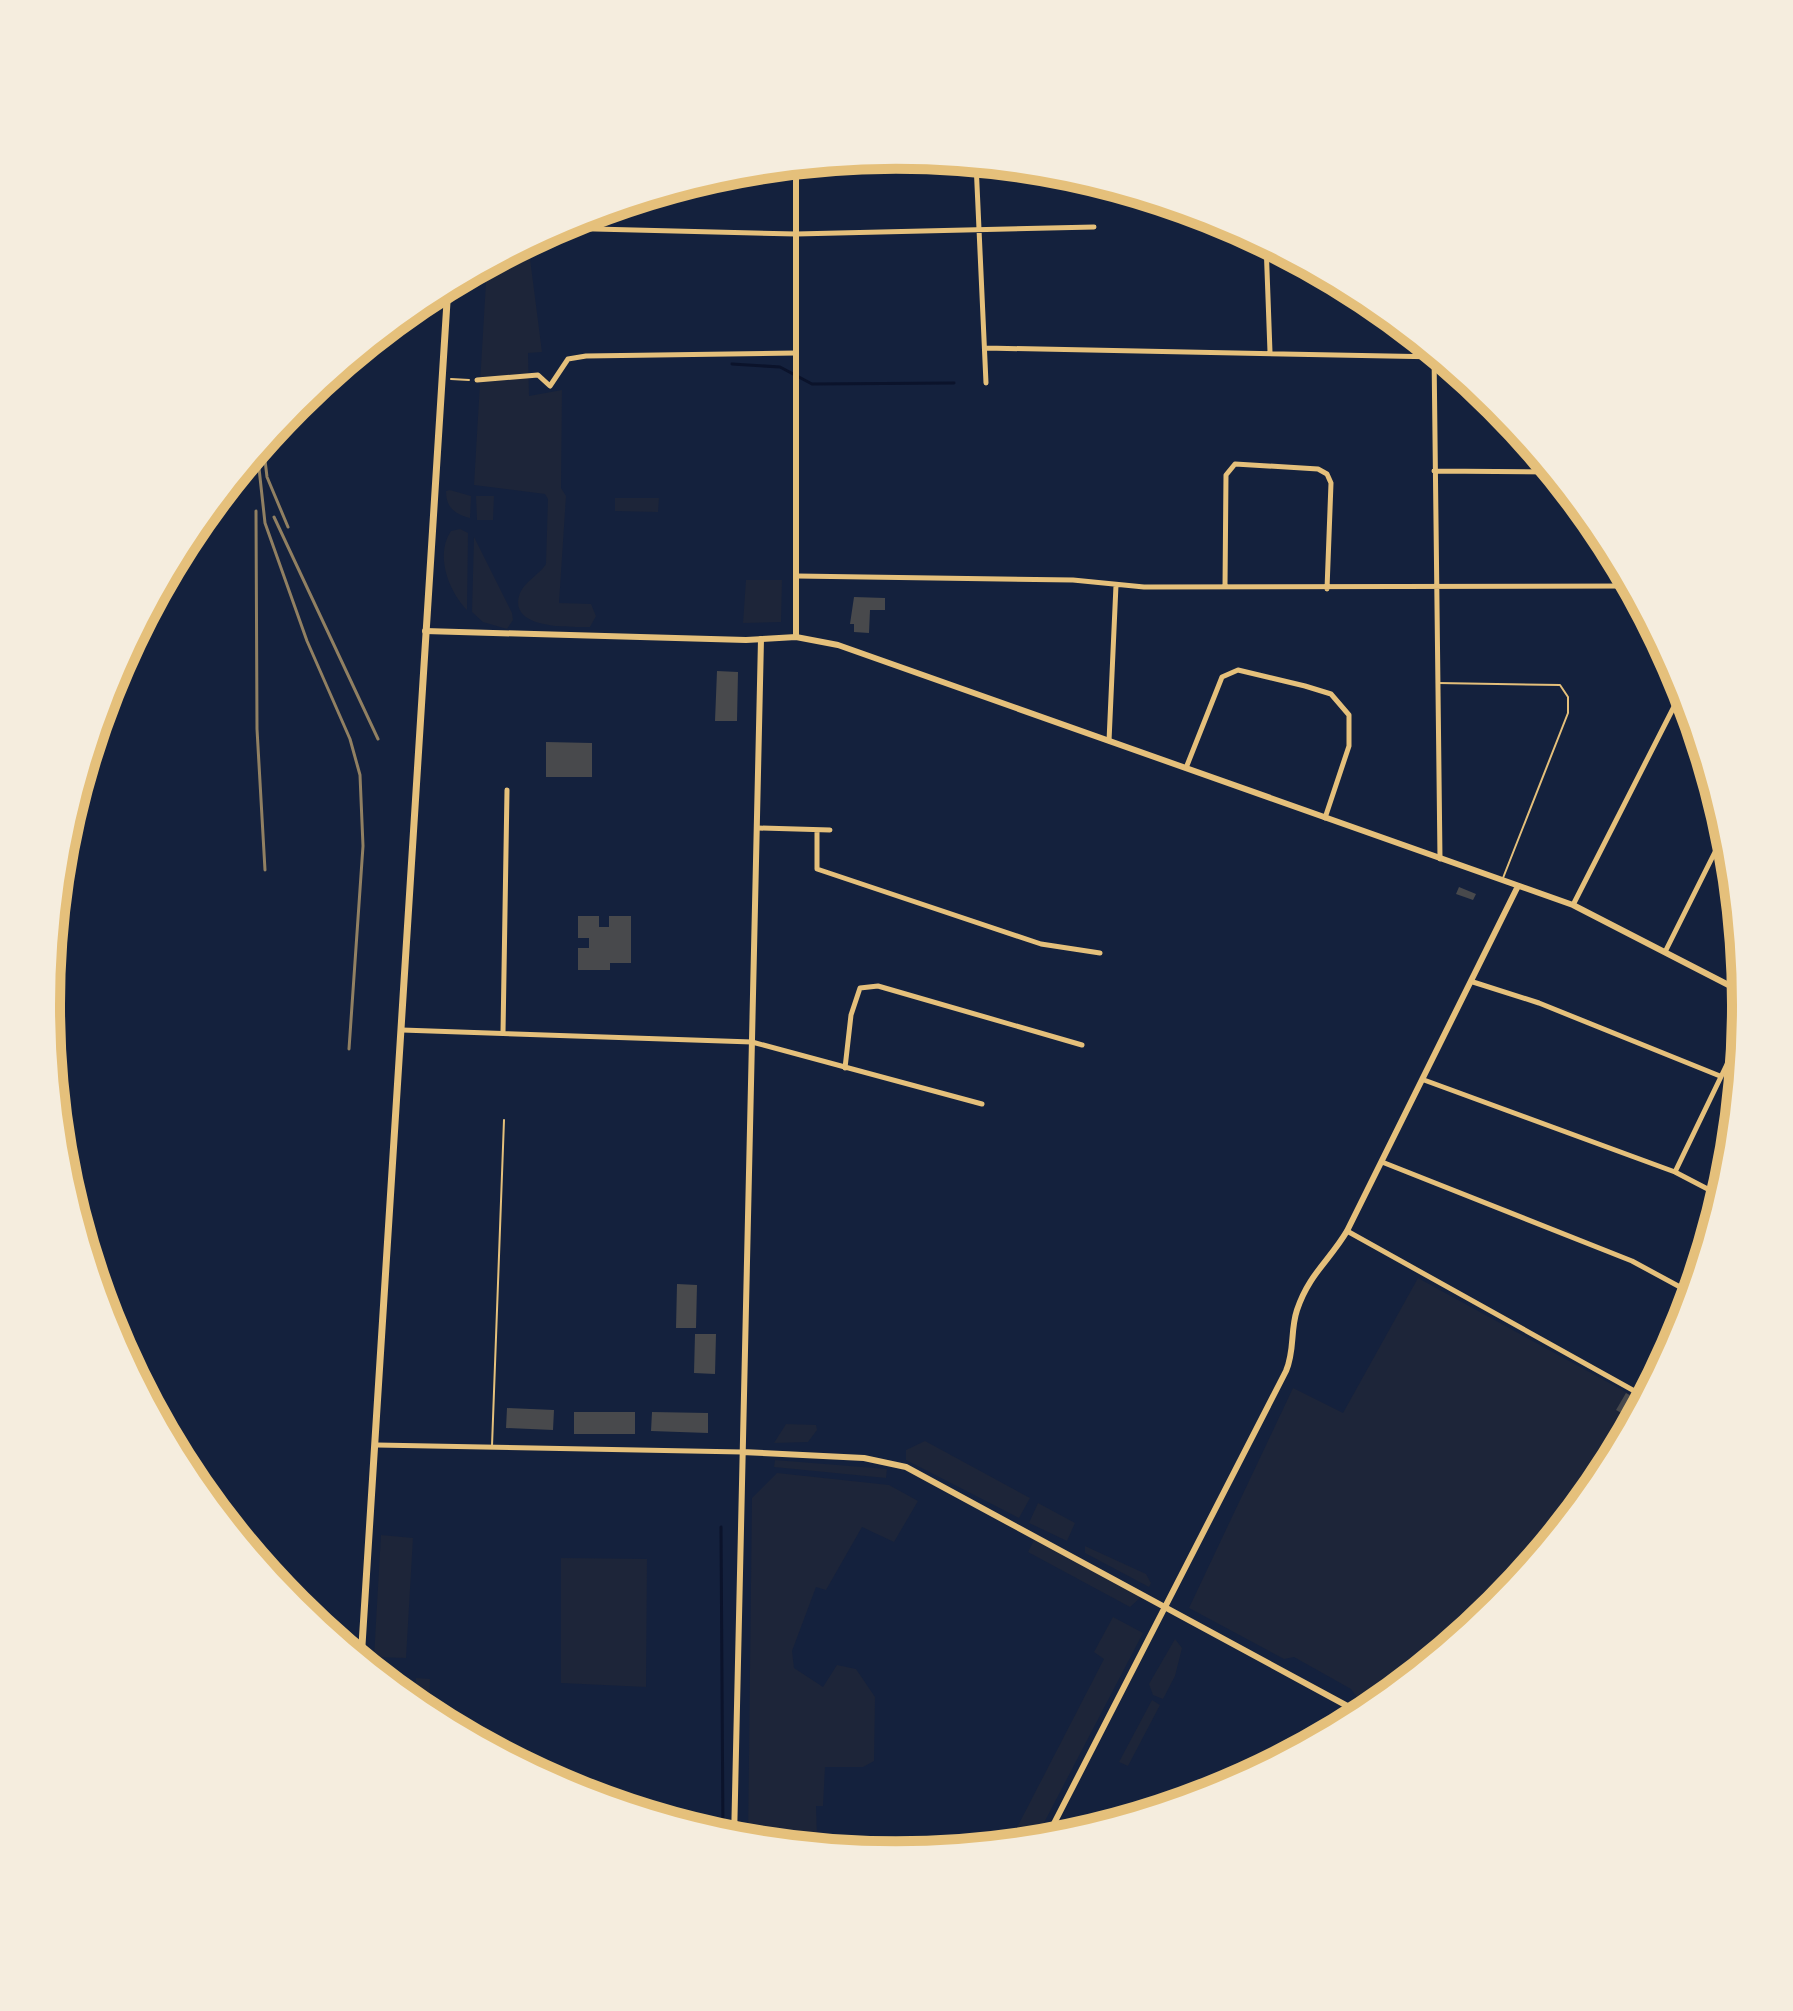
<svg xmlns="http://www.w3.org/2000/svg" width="1793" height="2011" font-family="Inter,sans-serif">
	<rect width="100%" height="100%" fill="#14213d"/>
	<!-- green -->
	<path fill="#1d2539" d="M528,243l14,109 -14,1 1,43 33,-6 -1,98 5,8 -7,107 32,1 5,12 -6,11c-19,0 -84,3 -70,-34 5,-12 19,-18 26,-29l2,-65 -3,-5 -71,-9 13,-220z
		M450,490l21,6 -1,22c-15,-4 -24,-10 -24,-27z
		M476,496h18l-1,24h-16z
		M615,498h44l-1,14 -43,-1z
		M460,529l8,4 -1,77c-19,-20 -32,-55 -16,-79z
		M474,537l38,76 1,7 -6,9 -24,-7 -11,-10z
		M746,580h36l-1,42 -38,1z
		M1418,1278l226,124 -29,54 -14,-7 -61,106 -42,52 -124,101 -16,-9 -7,-10 -57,-32 -10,2 -95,-51 104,-220 50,25z
		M786,1424l30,1 1,5 -9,12 -34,1z
		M925,1441l105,57 -11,20 -113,-58v-10z
		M775,1460l112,9 -1,9 -112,-11z
		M777,1473l112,12 29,16 -24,41 -32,-15 -36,63 -10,-3 -24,64 2,17 29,19 14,-22 19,4 19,28 -1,64 -11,6h-38l-2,39h-7l1,30 -26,10 -43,-5 4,-343z
		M1038,1503l37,20 -8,18 -38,-18z
		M381,1535l32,3 -7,120 -32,-1z
		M1034,1540l107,57 -11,10 -102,-55z
		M1085,1546l61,28 5,9 -2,4 -64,-34z
		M561,1558l86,1 -1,128 -85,-4z
		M1113,1617l30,16 -109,209 -26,3 96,-186 -10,-7z
		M1175,1639l7,9 -7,28 -12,23 -10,-4 -4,-11z
		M416,1678l14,1 -1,36 -13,-9z
		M1152,1700l8,5 -32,61 -9,-4z"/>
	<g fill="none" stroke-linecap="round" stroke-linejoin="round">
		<!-- stream -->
		<path stroke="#0b132b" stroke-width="3" d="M732,364l48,3 32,17 142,-1
			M721,1527l2,310"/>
	</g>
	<!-- building -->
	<path fill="#48494c" d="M854,597l31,1v12h-15l-1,23 -15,-1v-8h-4z
		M717,671l21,1 -1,49h-22z
		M546,742l46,1v34h-46z
		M1459,887l17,7 -3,6 -17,-6z
		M578,916h21v11h10v-11h22v47h-21v7h-32v-22h11v-10h-11z
		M677,1284l20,1 -1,43h-20z
		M695,1334h21l-1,40 -21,-1z
		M1626,1393l18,10 -10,17 -18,-10z
		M507,1408l47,2 -1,20 -47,-2z
		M574,1412h61v22h-61z
		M652,1412l56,1v20l-57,-2z"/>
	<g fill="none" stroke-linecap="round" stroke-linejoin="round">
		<!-- path -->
		<path stroke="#e5c07b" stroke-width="2" d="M451,379l18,1"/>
		<!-- service -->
		<path stroke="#e5c07b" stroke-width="2" d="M1438,683l122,2 8,12v16l-65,165
			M492,1446l12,-326"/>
		<!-- minor -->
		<path stroke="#e5c07b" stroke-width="5" d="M976,163l10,220
			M555,228l241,6 298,-7
			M1266,243l4,109
			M986,348l454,9
			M1434,352l6,507
			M477,380l61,-5 12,11 18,-27 18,-3 210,-3
			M1434,471l120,1
			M797,576l276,4 71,7 488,-1
			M1225,587l1,-112 9,-11 83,5 9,5 4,9 -4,106
			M1109,741l7,-156
			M1186,768l36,-91 16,-7 67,16 26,8 18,21v31l-24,72
			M758,828l72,2
			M817,830v39l224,75 59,9
			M1573,905l111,-218
			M1665,952l62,-124
			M1473,982l66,21 181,73
			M402,1030l350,12 230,62
			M503,1033l4,-243
			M845,1068l6,-53 9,-27 18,-2 204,59
			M1424,1080l251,92 48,25
			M1382,1162l250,99 61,33
			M1675,1172l70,-145
			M1347,1231l300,167
			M377,1445l365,7"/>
		<!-- tertiary -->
		<path stroke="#e5c07b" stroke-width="6" d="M796,637v-472
			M742,1452l122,6 42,9 458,248
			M734,1840l27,-1201"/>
		<!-- secondary -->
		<path stroke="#e5c07b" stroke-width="6" d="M425,631l321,9 50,-3 42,8 735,260 173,89
			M1045,1841l241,-470c9,-21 4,-40 11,-61 12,-36 33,-50 50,-79l171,-345"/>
		<!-- primary -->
		<path stroke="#e5c07b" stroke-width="7" d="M361,1661l87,-1375"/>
		<!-- rail -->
		<path stroke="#918062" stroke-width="3" d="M263,443l4,34 21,50
			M258,459l7,64 42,118 43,98 10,36 3,71 -14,203
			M256,511l1,218 8,141
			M274,517l104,222"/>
	</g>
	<!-- crop -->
	<path d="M0 0H1793V2011H0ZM60 1005a836 836 0 1 1 1672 0a836 836 0 1 1-1672 0Z" fill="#f5edde" fill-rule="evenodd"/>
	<path fill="none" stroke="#e5c07b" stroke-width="10" d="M60 1005a836 836 0 1 1 1672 0a836 836 0 1 1-1672 0Z"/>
</svg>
